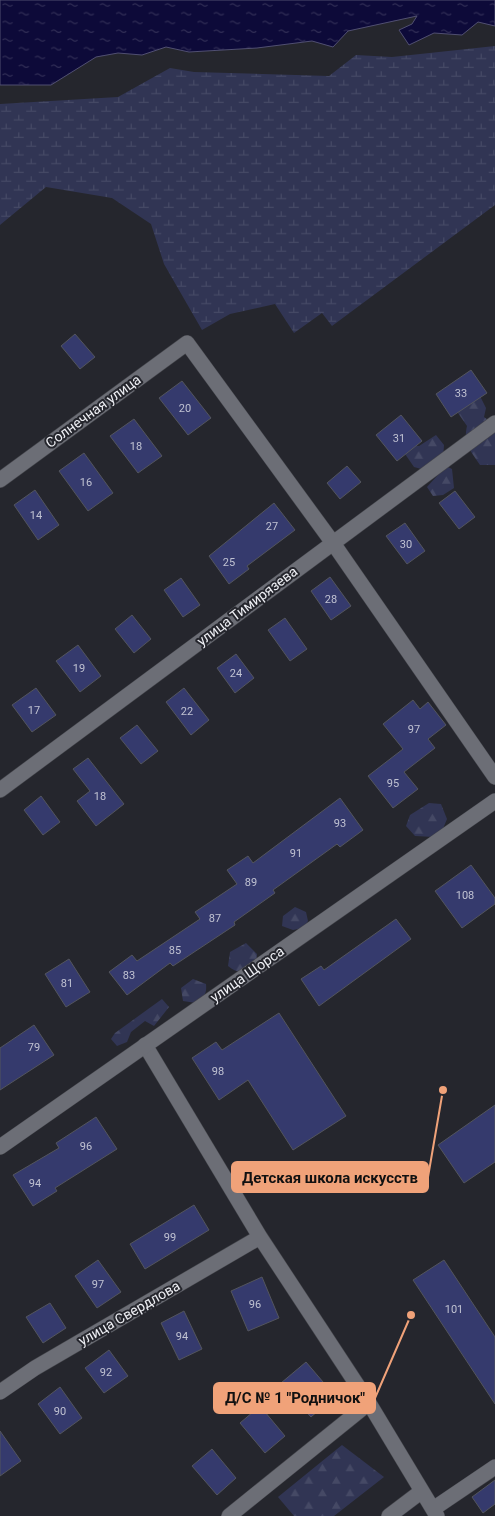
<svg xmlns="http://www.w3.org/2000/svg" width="495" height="1516" font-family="Roboto,sans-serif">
	<defs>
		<pattern id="forest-firs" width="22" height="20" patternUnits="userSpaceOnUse" patternTransform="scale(1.25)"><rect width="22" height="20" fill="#313554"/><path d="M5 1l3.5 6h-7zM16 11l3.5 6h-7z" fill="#454965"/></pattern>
		<pattern id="wetland-marsh" width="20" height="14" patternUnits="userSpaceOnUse" patternTransform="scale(1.25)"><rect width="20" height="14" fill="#313554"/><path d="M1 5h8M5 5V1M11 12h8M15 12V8" fill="none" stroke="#454965"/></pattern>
		<pattern id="water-ripples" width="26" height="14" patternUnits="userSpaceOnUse" patternTransform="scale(1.25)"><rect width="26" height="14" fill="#0d0a39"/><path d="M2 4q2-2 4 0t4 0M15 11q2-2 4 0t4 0" fill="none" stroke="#312e56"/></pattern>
	</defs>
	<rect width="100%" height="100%" fill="#25262d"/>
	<!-- forest -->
	<path fill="url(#forest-firs)" d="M480,396l6,12 -2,9 11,8v40h-15c-10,-15 -17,-21 -13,-39l-9,-13 2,-8z
		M436,435l8,10 -1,13 -18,12 -11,-3 -11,-16 7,-6 9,1z
		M446,466l6,3 2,19 -11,7 -10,1 -6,-9z
		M429,803l12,1 6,15 -5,12 -8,6 -19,-1 -9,-10 4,-11z
		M295,907l11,5 2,9 -5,7 -10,2 -11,-4 1,-10z
		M246,943l11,11 -1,10c-11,8 -17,11 -28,2l2,-14z
		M193,979l13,5c1,10 -2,13 -10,19l-13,-2 -2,-13z
		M162,999l7,8 -15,19 -9,-5 -14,11 -4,10 -10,4 -6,-7 4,-6z
		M342,1445l42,32 -50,39h-40l-16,-19z"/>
	<!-- wetland -->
	<path fill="url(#wetland-marsh)" d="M495,46v159l-163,121 -10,-13 -28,20 -19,-29 -45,10 -28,16 -38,-66 -13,-40 -39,-26 -66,-11 -46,38v-121l118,-7 52,-29 24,4 135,4 27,-21 36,2z"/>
	<!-- water -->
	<path fill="url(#water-ripples)" stroke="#504f71" d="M0,0h495v26l-17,-4 -16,13 -28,-2 -25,12 -10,-15 13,-6 5,-8 -69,15 -15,16 -21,-6 -55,7 -68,4 -23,-5 -24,8 -24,-2 -22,4 -45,28h-51z"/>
	<!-- building -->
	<path fill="#353a6d" stroke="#53555d" d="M75,334l20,23 -15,12 -19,-23z
		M471,370l16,23 -36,24 -15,-23z
		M182,381l29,37 -23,17 -29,-37z
		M401,415l21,26 -25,20 -21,-26z
		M134,419l28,37 -24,17 -28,-37z
		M84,453l29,40 -25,18 -29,-40z
		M347,466l14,16 -21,17 -13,-16z
		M35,490l24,35 -21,15 -24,-35z
		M455,491l20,26 -16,12 -20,-26z
		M274,503l21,27 -48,36 2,3 -20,15 -20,-28z
		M405,523l20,28 -18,13 -21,-28z
		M330,577l21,29 -20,14 -20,-29z
		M181,578l19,27 -17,12 -19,-27z
		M132,615l19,24 -17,14 -19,-24z
		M285,618l22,31 -17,12 -22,-31z
		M78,645l23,31 -21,16 -24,-31z
		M236,654l18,24 -19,15 -18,-25z
		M36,688l20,27 -24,17 -20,-27z
		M184,688l25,32 -18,15 -25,-33z
		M413,700l7,9 8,-7 18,23 -18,14 7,9 -31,24 14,17 -25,19 -25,-32 35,-27 -20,-25z
		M137,725l21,26 -17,13 -21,-26z
		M88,758l36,46 -28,22 -19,-25 13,-10 -17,-22z
		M41,796l19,26 -17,13 -19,-25z
		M340,798l23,32 -23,17 -3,-3 -64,46 2,3 -41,29 1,3 -62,41 -3,-3 -43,32 -18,-23 23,-17 5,6 63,-42 -5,-7 42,-28 -10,-14 21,-14 5,7z
		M471,865l24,33v6l-33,24 -27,-37z
		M396,919l15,20 -92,67 -18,-27 20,-13 3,4z
		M69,959l21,33 -24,15 -21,-33z
		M279,1013l67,103 -53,34 -45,-70 -29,20 -27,-42 24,-16 6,8z
		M34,1025l20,30 -54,35v-42z
		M495,1105v57l-31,21 -26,-38z
		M96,1117l21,32 -62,39 2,3 -24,15 -20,-31 46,-27 -3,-5z
		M194,1205l15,25 -64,39 -15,-25z
		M98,1260l23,32 -24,16 -22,-32z
		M444,1260l51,77v67l-82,-124z
		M262,1277l17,41 -31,13 -17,-40z
		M50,1303l16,25 -23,15 -17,-26z
		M184,1311l18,38 -23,11 -18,-37z
		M109,1350l19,26 -24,17 -19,-25z
		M306,1362l29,34 -24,21 -30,-34z
		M60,1387l22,31 -22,16 -22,-30z
		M260,1406l25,30 -20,17 -25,-30z
		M0,1431l21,30 -21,15z
		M212,1449l24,29 -19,17 -25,-29z
		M495,1480v24l-12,9 -11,-16z"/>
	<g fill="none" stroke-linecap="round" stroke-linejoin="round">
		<!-- street casing -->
		<g stroke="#44454b" stroke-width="16">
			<path id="street" d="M0,480l187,-137 146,200 162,234
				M0,790l495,-367
				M145,1045l115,192 109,166 68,113
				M0,1392l35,-24 225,-131
				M433,1509l62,-42
				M229,1516l140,-113
				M389,1516l33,-25"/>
		</g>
		<!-- secondary casing -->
		<g stroke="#44454b" stroke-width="16">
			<path id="secondary" d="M0,1147l495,-346"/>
		</g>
		<!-- street -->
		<use href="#street" stroke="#6c6e76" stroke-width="15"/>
		<!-- secondary -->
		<use href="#secondary" stroke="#6c6e76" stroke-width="15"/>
	</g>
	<g text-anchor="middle" stroke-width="4" stroke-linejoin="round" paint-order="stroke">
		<!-- number labels -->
		<g font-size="11" fill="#c0c2d2">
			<text x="461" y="397">33</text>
			<text x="185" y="412">20</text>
			<text x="399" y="442">31</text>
			<text x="136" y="450">18</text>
			<text x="86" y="486">16</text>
			<text x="36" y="519">14</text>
			<text x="272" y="530">27</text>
			<text x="406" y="548">30</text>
			<text x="229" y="566">25</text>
			<text x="331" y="603">28</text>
			<text x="79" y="672">19</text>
			<text x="236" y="677">24</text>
			<text x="34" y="714">17</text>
			<text x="187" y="715">22</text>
			<text x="414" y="733">97</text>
			<text x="393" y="787">95</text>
			<text x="100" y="800">18</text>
			<text x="340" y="827">93</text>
			<text x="296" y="857">91</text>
			<text x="251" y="886">89</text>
			<text x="465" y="899">108</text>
			<text x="215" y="922">87</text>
			<text x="175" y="954">85</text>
			<text x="129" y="979">83</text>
			<text x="67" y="987">81</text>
			<text x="34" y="1051">79</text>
			<text x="218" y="1075">98</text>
			<text x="86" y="1150">96</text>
			<text x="35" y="1187">94</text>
			<text x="170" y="1241">99</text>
			<text x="98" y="1288">97</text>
			<text x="255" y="1308">96</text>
			<text x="454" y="1313">101</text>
			<text x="182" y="1340">94</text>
			<text x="106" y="1376">92</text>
			<text x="60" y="1415">90</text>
		</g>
		<!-- street labels -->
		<g font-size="14" fill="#eeeff4" stroke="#25262d">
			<text transform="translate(93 411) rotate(-36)" y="5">Солнечная улица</text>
			<text transform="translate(247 606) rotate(-37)" y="5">улица Тимирязева</text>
			<text transform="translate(247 974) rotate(-35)" y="5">улица Щорса</text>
			<text transform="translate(129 1313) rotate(-30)" y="5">улица Свердлова</text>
		</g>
	</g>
	<!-- callouts -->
	<path fill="none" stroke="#f0a279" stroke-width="2" d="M443 1090L428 1177M411 1315L375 1398"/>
	<g fill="#f0a279" stroke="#25262d" stroke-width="2">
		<circle cx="443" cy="1090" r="5"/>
		<circle cx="411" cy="1315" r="5"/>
	</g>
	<g fill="#f0a279" stroke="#f0a279" stroke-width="2">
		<rect x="232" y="1162" width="196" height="30" rx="5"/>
		<rect x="214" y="1383" width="161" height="30" rx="5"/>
	</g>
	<g font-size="15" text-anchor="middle" font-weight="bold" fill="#111">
		<text x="330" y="1183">Детская школа искусств</text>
		<text x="295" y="1403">Д/С № 1 "Родничок"</text>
	</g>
</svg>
